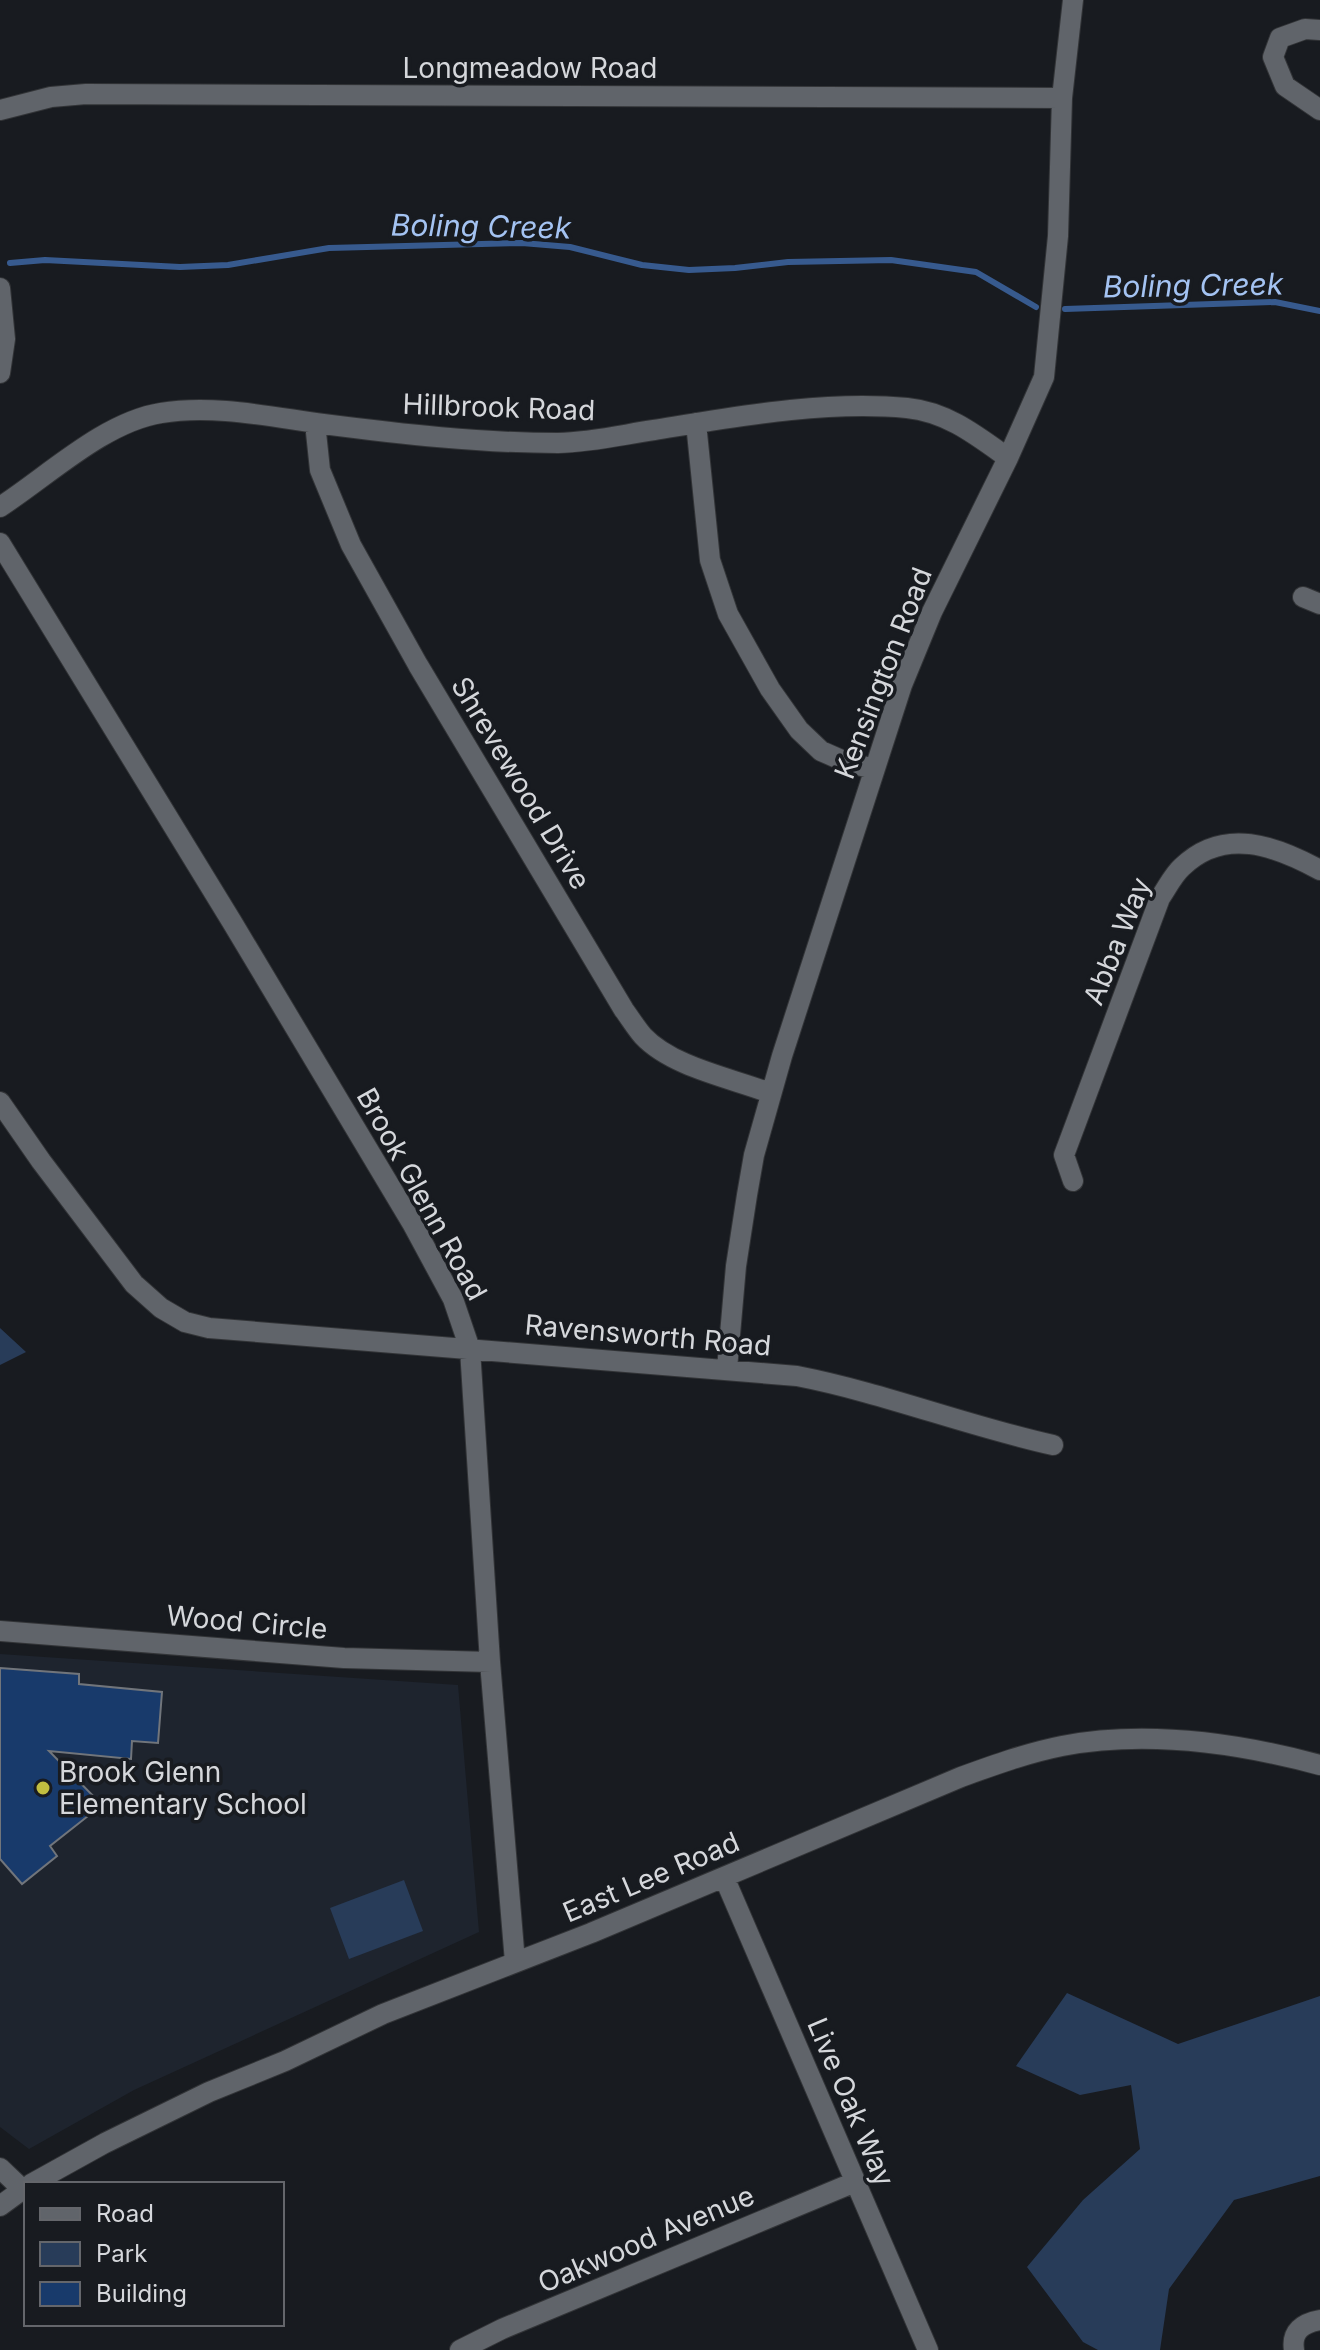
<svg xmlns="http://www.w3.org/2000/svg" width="1320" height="2350" font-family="Inter,sans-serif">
	<rect width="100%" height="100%" fill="#181b20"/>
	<!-- built -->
	<path fill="#1e242e" d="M0,1654l458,31 21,247 -345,158 -105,59 -29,-22z"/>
	<!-- green -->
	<path fill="#283c59" d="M0,1328l26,24 -26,13z
		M404,1880l19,51 -74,28 -19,-51z
		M1067,1993l111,51 142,-48v180l-86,24 -65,89 -9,61h-62l-15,-8 -56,-75 56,-67 57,-51 -9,-64 -51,10 -64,-29z"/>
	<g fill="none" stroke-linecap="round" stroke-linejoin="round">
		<!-- stream -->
		<path stroke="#375a8e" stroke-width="6" d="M10,263l35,-3 135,7 48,-2 101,-17 193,-5 48,4 72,18 47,5 46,-2 53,-6 103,-2 85,12 60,35
			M1065,309l210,-7 45,9"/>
	</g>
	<!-- building -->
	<path fill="#183a6b" stroke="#71757b" stroke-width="2" d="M0,1668l79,6v10l83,8 -4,51 -26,-2 -1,18 -82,-8 53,54 -52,41 7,10 -35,28 -22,-25z"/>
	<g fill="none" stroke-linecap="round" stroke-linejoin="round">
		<!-- minor casing -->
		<g stroke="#323437" stroke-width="22">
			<path id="minor" d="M1320,30l-15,-1 -25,9 -7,19 12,29 35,24
				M0,110l51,-13 35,-3 976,4
				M0,288l5,51 -5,34
				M315,423l5,47 31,75 67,120 206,345c6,8 12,18 19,26 29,31 88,42 127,57
				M696,423l14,137 18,54 42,75 29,41 22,21 25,11 28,7
				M0,507c48,-31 104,-85 161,-94 52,-9 110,4 162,11 78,10 157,19 235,19 34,-1 63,-8 96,-13 80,-13 171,-30 253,-22 40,4 69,27 101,50
				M0,543l232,379 180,301 41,76 17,50 20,313 25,300
				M1303,597l17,7
				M0,1102l41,59 93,123 27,24 24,14 24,6 588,48c87,17 170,50 256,69
				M1073,1181l-9,-26 96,-257c7,-10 13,-23 22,-31 42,-41 94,-21 138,3
				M727,1369l9,-103 11,-71 7,-40 28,-99 120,-371 30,-73 76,-154 36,-81 14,-141 4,-138 11,-98
				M0,1631l344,27 146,4
				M724,1877l204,473
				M0,2168l22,21
				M31,2184l74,-41 104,-51 76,-31 98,-47 208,-81 370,-156c33,-12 66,-24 101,-31 84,-16 176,-3 258,19
				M0,2206l26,-19
				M460,2350l42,-21 353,-147
				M1294,2350c-3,-19 9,-27 26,-30"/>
		</g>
		<!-- minor -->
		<use href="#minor" stroke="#60646a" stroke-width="20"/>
	</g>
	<!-- markers -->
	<circle fill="#c1be40" stroke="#181b20" stroke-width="3" cx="43" cy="1788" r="8"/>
	<g text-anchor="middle" stroke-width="7" stroke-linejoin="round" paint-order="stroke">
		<!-- street labels -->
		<g font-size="28" fill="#d5d7db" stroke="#181b20">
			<text x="530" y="78">Longmeadow Road</text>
			<text transform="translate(499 407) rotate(2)" y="10">Hillbrook Road</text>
			<text transform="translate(883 673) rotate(-69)" y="10">Kensington Road</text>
			<text transform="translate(521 783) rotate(59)" y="10">Shrevewood Drive</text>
			<text transform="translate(1117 941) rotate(-68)" y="10">Abba Way</text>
			<text transform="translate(422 1194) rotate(61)" y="10">Brook Glenn Road</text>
			<text transform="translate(648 1335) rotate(5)" y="10">Ravensworth Road</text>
			<text transform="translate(247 1622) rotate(5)" y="10">Wood Circle</text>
			<text transform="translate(651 1877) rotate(-23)" y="10">East Lee Road</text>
			<text transform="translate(851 2102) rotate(67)" y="10">Live Oak Way</text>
			<text transform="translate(646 2239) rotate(-23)" y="10">Oakwood Avenue</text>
		</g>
		<!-- poi labels -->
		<g font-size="28" fill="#d5d7db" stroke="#181b20" text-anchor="start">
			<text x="59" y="1782">Brook Glenn<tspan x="59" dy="32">Elementary School</tspan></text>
		</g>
		<!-- water labels -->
		<g font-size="30" font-style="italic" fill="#a4c3f2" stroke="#181b20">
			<text transform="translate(481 227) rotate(1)" y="10">Boling Creek</text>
			<text transform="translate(1193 286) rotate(-1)" y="10">Boling Creek</text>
		</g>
	</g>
	<!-- legend -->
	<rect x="24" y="2182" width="260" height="144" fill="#181b20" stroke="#64666b" stroke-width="2"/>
	<rect x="40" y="2208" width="40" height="12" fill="#60646a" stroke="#64666b" stroke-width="2"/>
	<text x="96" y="2222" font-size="24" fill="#d5d7db">Road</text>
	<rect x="40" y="2242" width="40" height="24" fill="#283c59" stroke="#64666b" stroke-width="2"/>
	<text x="96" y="2262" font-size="24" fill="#d5d7db">Park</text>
	<rect x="40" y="2282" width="40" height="24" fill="#183a6b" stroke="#64666b" stroke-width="2"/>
	<text x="96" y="2302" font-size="24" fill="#d5d7db">Building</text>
</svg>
